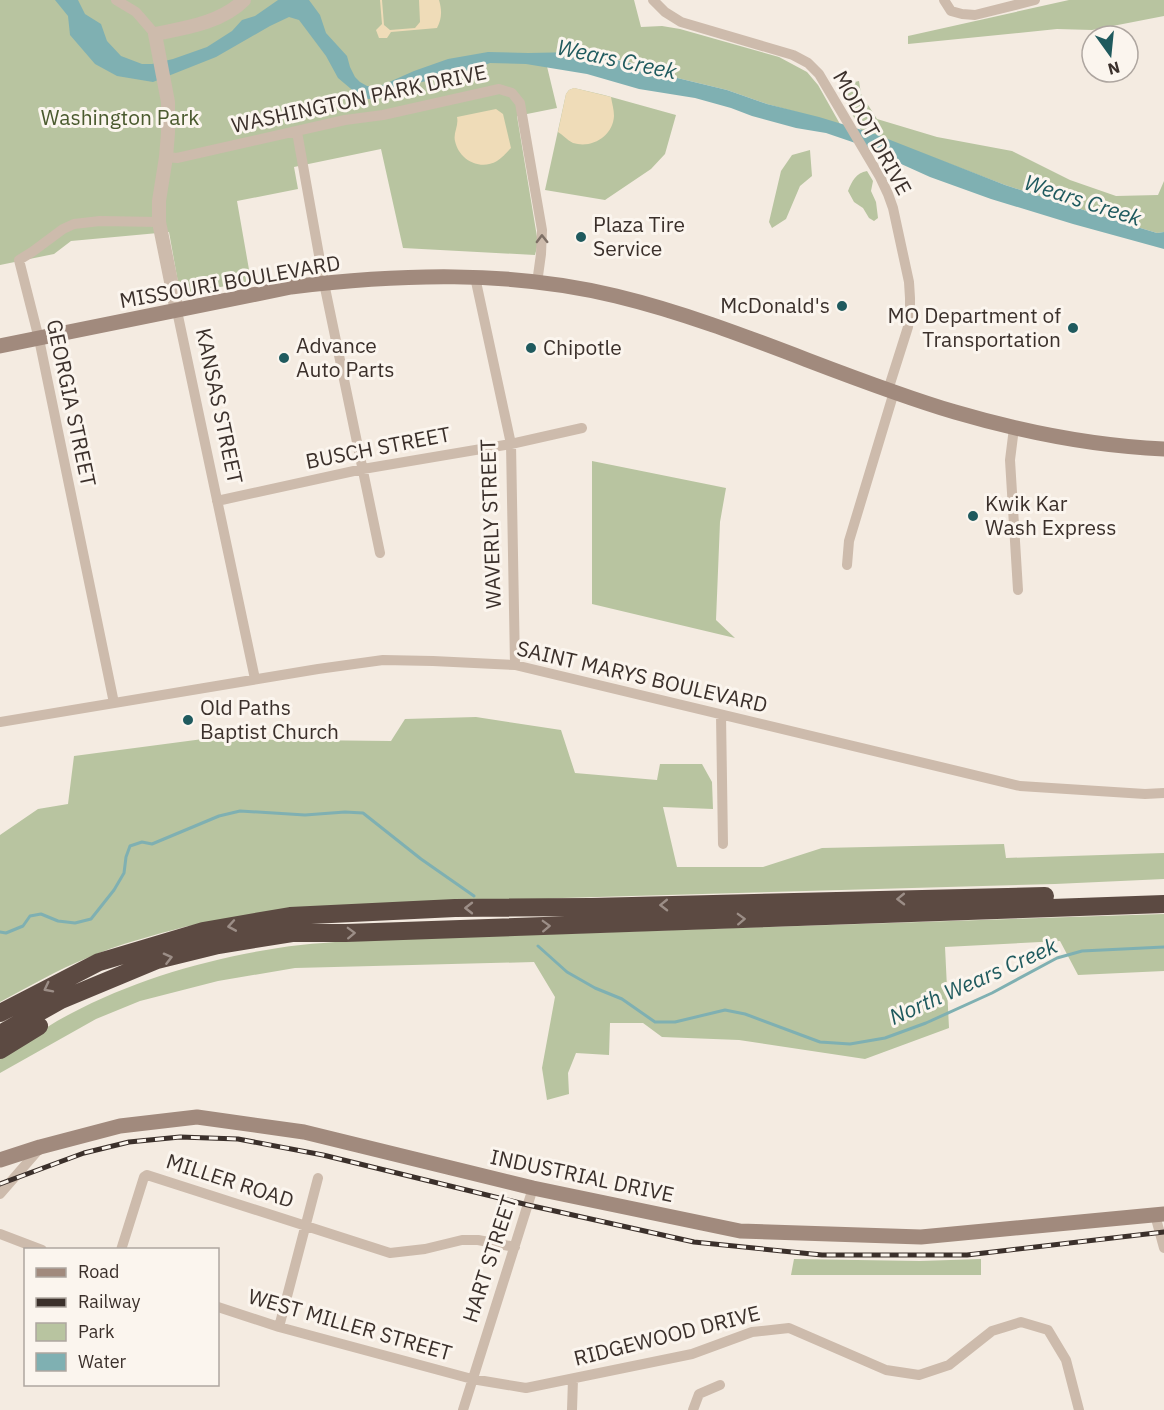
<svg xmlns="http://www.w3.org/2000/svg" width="1164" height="1410" font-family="'IBM Plex Sans',sans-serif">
	<rect width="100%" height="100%" fill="#f4ebe1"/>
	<!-- green -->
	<path fill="#b8c4a0" d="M0,0h634l7,27 21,-1 18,3 99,28 28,15 11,13 22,39 -73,-20 -40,-14 -58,-14 -30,-12 -60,-12 -35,2 13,54 -40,8 21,127 -3,12 -132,-7 -22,-99 -87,18 4,22 -61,12 14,80 -66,13 -4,-2 -2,-4 -10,-56 -98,9 -17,13 -54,11z
		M1069,0h95v16l-72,14 -35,-1 -149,15v-8z
		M859,81l2,13 16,25 60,18 75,14 58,29 46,16 42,-1 6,-14v51l-7,1 -20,-6 -132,-42 -144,-55 -20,-36v-9z
		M574,88l30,7 72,20 -11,39 -14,15 -46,31 -60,-10 21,-96 3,-4z
		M810,150l2,26 -12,10 -14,33 -14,9 -3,-6 12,-51 11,-16z
		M867,171l6,10 -2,10 5,11 2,16 -4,3 -5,-3 -6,-10 -9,-6 -6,-11c4,-10 8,-18 19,-20z
		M592,461l134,27 -6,34 -4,98 19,18 -143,-34z
		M476,717l85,13 14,43 82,7 3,-16h42l10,18 1,27 -50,-2 14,60h86l59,-19 182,-4 2,14 158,-5v26l-109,5 -493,14 -374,28c-34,9 -69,18 -101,32 -30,12 -59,29 -87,44v-167l38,-26 30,-5 6,-48 129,-17 188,2 14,-22z
		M1164,914v57l-86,4 -18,-34 -115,6 4,81 -84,31 -126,-19 -77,-3 -19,-14h-33l-1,32 -33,-2 -8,20 1,21 -22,6 -5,-32 13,-71 -21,-35 -239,6 -77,13 -78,20 -44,18 -96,54v-15c23,-15 45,-31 70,-44 64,-34 137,-55 208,-66 30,-5 61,-6 91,-8z
		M794,1259l126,2 61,-2v16h-190z"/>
	<!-- sand -->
	<path fill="#efdcb8" d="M380,0h2l2,25 6,5 25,-2 5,-6 -1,-22h20c3,10 3,19 -2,28l-46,4 -4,6h-8l-3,-8 6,-6z
		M574,88l37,9c1,6 3,13 3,19 -1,20 -22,33 -41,27 -6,-3 -10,-8 -15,-11l8,-38 3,-4z
		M496,109l7,5 8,34c-5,5 -9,10 -14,13 -17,10 -38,-1 -42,-20 -2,-8 4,-15 2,-24z"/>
	<!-- water -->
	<path fill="#7fb0b2" d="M55,0h23l7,14 16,10 6,17 14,15 21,8h10l21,-5 34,-12 25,-16 10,-11 13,-4 23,-16h31l11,15 6,18 21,23 3,11 5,10 5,5 7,4 11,1 36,-16 34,-12 40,-7 40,1 51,-1 61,13 29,11 58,14 40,14 52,13 56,17 130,51 132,42 20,6 7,-1v17l-91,-25 -82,-25 -61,-22 -51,-23 -9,-6 -44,-15 -30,-5 -44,-12 -21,-8 -36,-10 -56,-9 -52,-15 -61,-10 -36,-1 -29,11 -59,12 -15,8 -13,5h-11l-25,-21 -12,-22 -27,-36 -10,-3 -19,9 -54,31 -63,25 -36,-6 -22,-12 -25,-29 -2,-19z"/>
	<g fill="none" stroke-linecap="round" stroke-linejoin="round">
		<!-- stream -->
		<path stroke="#7fb0b2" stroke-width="3" d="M0,932l6,1 17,-7 7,-10 11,-2 17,7 17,2 16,-4 23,-29 10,-17 2,-16 4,-11 12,-4 10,2 67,-28 21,-5 65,4 40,-3 18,1 58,46 53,37
			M538,946l29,26 28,16 27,11 33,23h20l50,-12 20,4 75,28 30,2 35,-6 41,-15 66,-30 65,-35 25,-7 82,-4"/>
		<!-- minor -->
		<path stroke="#cdbbac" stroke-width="10" d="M116,0l20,12 19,22
			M653,0l12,12 16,10 112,33 15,8 11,11 61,103 8,17 5,14 16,74 1,16v12l-2,17 -20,63
			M944,0l7,11 11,3 13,1 60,-15
			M297,132l27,151 56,270
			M166,157l11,1 168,-38 38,-5 116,-26 13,4 8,10 22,127 -1,24 -4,29
			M475,277l36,167 4,221
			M177,311l78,368
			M1014,428l-4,32 8,130
			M217,501l146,-32 148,-25 71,-16
			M847,565l2,-24 45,-149
			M114,703l-75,-364 -20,-79 13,-8 31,-23 11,-5 26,-3 59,1
			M721,715l2,129
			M0,722l318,-53 65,-9 50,1 82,4 505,121 125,8 19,-1
			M0,1194l40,-46
			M1155,1215l9,33
			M0,1234l42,16
			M121,1250l23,-73 3,-2 243,78 35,-4 37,-9h16l37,7
			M218,1307l61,20 193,52 54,9 166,-34 60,-22 37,-4 97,42 33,5 30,-10 43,-34 29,-9 27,8 18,30 13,50
			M279,1327l39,-149
			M463,1410l70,-222
			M572,1410l1,-31
			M693,1410l6,-16 21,-9"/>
		<!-- tertiary -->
		<path stroke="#cdbbac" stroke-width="14" d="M177,311l-18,-89v-21l7,-44 2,-24v-31l-13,-68c30,-6 66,-11 89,-34"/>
		<!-- secondary -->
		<path stroke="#a18a7d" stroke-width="15" d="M0,346l291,-59c107,-13 220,-17 325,9 116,28 224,82 339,116 68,20 138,34 209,37
			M0,1160l40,-13 80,-21 77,-9 107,15 229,56 207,43 181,6 243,-23"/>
		<!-- motorway -->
		<path stroke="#5c4a42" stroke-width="18" d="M0,1013l99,-51 104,-31 87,-15 165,-8 136,-1 454,-11
			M0,1034l61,-34 96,-40 61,-15 74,-12h54l818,-29
			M0,1050l39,-24"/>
		<!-- rail casing -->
		<g stroke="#3b302b" stroke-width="5">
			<path id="rail" d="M0,1184l84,-31 45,-11 51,-5 58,2 85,16 205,50 166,37 128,13h145l197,-23"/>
		</g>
		<!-- rail -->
		<use href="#rail" stroke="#fbf5ee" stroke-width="3" stroke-dasharray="9" stroke-linecap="butt"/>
	</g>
	<!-- one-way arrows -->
	<defs><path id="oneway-chevron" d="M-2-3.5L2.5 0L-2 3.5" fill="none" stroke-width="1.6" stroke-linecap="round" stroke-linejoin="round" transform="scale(1.5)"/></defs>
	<use stroke="#7d6f65" href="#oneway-chevron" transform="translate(542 239) rotate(-91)"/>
	<g stroke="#9c8e87">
		<use href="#oneway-chevron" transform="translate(901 899) rotate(179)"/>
		<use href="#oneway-chevron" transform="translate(664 905) rotate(179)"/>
		<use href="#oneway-chevron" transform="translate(469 908) rotate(180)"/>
		<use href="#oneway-chevron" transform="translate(741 919) rotate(-2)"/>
		<use href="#oneway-chevron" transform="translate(232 926) rotate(170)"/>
		<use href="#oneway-chevron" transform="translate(546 926) rotate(-2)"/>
		<use href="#oneway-chevron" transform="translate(351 933) rotate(-2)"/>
		<use href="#oneway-chevron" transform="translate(168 958) rotate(-14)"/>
		<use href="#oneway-chevron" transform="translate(48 988) rotate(153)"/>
	</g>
	<!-- markers -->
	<g fill="#1f5a5e" stroke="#fbf5ee" stroke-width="2">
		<circle cx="581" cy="237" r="6"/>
		<circle cx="842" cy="306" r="6"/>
		<circle cx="1073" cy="328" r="6"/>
		<circle cx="531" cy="348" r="6"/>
		<circle cx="284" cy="358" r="6"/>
		<circle cx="973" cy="516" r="6"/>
		<circle cx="188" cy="720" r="6"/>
	</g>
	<g text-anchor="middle" stroke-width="6" stroke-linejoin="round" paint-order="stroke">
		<!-- street labels -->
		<g font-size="21" fill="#3b302b" stroke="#fbf5ee">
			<text transform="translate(359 99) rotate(-12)" y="7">WASHINGTON PARK DRIVE</text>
			<text transform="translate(872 133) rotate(61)" y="7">MODOT DRIVE</text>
			<text transform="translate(230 282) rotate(-10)" y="7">MISSOURI BOULEVARD</text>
			<text transform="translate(71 403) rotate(78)" y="7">GEORGIA STREET</text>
			<text transform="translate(219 406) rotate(78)" y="7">KANSAS STREET</text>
			<text transform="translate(378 448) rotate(-11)" y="7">BUSCH STREET</text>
			<text transform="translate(491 524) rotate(-92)" y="7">WAVERLY STREET</text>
			<text transform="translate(642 677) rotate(13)" y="7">SAINT MARYS BOULEVARD</text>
			<text transform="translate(582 1176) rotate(12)" y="7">INDUSTRIAL DRIVE</text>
			<text transform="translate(230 1181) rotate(18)" y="7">MILLER ROAD</text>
			<text transform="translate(490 1259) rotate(-72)" y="7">HART STREET</text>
			<text transform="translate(350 1325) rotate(16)" y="7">WEST MILLER STREET</text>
			<text transform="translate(667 1336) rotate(-14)" y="7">RIDGEWOOD DRIVE</text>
		</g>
		<!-- park labels -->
		<g font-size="21" fill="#4a5a2e" stroke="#fbf5ee">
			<text x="120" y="125">Washington Park</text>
		</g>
		<!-- poi labels -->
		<g font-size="21" fill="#3b302b" stroke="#fbf5ee" text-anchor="start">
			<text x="593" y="232">Plaza Tire<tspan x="593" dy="24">Service</tspan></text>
			<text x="830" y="313" text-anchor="end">McDonald's</text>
			<text x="1061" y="323" text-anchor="end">MO Department of<tspan x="1061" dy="24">Transportation</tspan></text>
			<text x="296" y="353">Advance<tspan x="296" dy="24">Auto Parts</tspan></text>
			<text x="543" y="355">Chipotle</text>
			<text x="985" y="511">Kwik Kar<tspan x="985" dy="24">Wash Express</tspan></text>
			<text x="200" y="715">Old Paths<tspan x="200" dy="24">Baptist Church</tspan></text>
		</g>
		<!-- water labels -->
		<g font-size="22" font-style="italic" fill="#1f5a5e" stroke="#fbf5ee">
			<text transform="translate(617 59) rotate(12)" y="8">Wears Creek</text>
			<text transform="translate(1083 200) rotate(18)" y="8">Wears Creek</text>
			<text transform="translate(973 981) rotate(-24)" y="8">North Wears Creek</text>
		</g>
	</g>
	<!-- legend -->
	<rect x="24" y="1248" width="195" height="138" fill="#fbf5ee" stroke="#aea6a0" stroke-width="1.5"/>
	<rect x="36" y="1268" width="30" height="9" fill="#a18a7d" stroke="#aea6a0" stroke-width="1.5"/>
	<text x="78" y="1278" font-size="18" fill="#3b302b">Road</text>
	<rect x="36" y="1298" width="30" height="9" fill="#3b302b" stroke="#aea6a0" stroke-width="1.5"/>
	<text x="78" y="1308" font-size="18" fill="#3b302b">Railway</text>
	<rect x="36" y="1323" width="30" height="18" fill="#b8c4a0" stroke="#aea6a0" stroke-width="1.5"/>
	<text x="78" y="1338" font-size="18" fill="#3b302b">Park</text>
	<rect x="36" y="1353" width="30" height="18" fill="#7fb0b2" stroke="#aea6a0" stroke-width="1.5"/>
	<text x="78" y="1368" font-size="18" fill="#3b302b">Water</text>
	<!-- north arrow -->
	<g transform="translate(1110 54) rotate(165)"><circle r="28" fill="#fbf5ee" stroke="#aea6a0" stroke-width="1.5"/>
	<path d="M0-4.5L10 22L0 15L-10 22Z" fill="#1f5a5e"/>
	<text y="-9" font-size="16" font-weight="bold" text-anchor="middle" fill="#3b302b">N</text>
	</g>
</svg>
